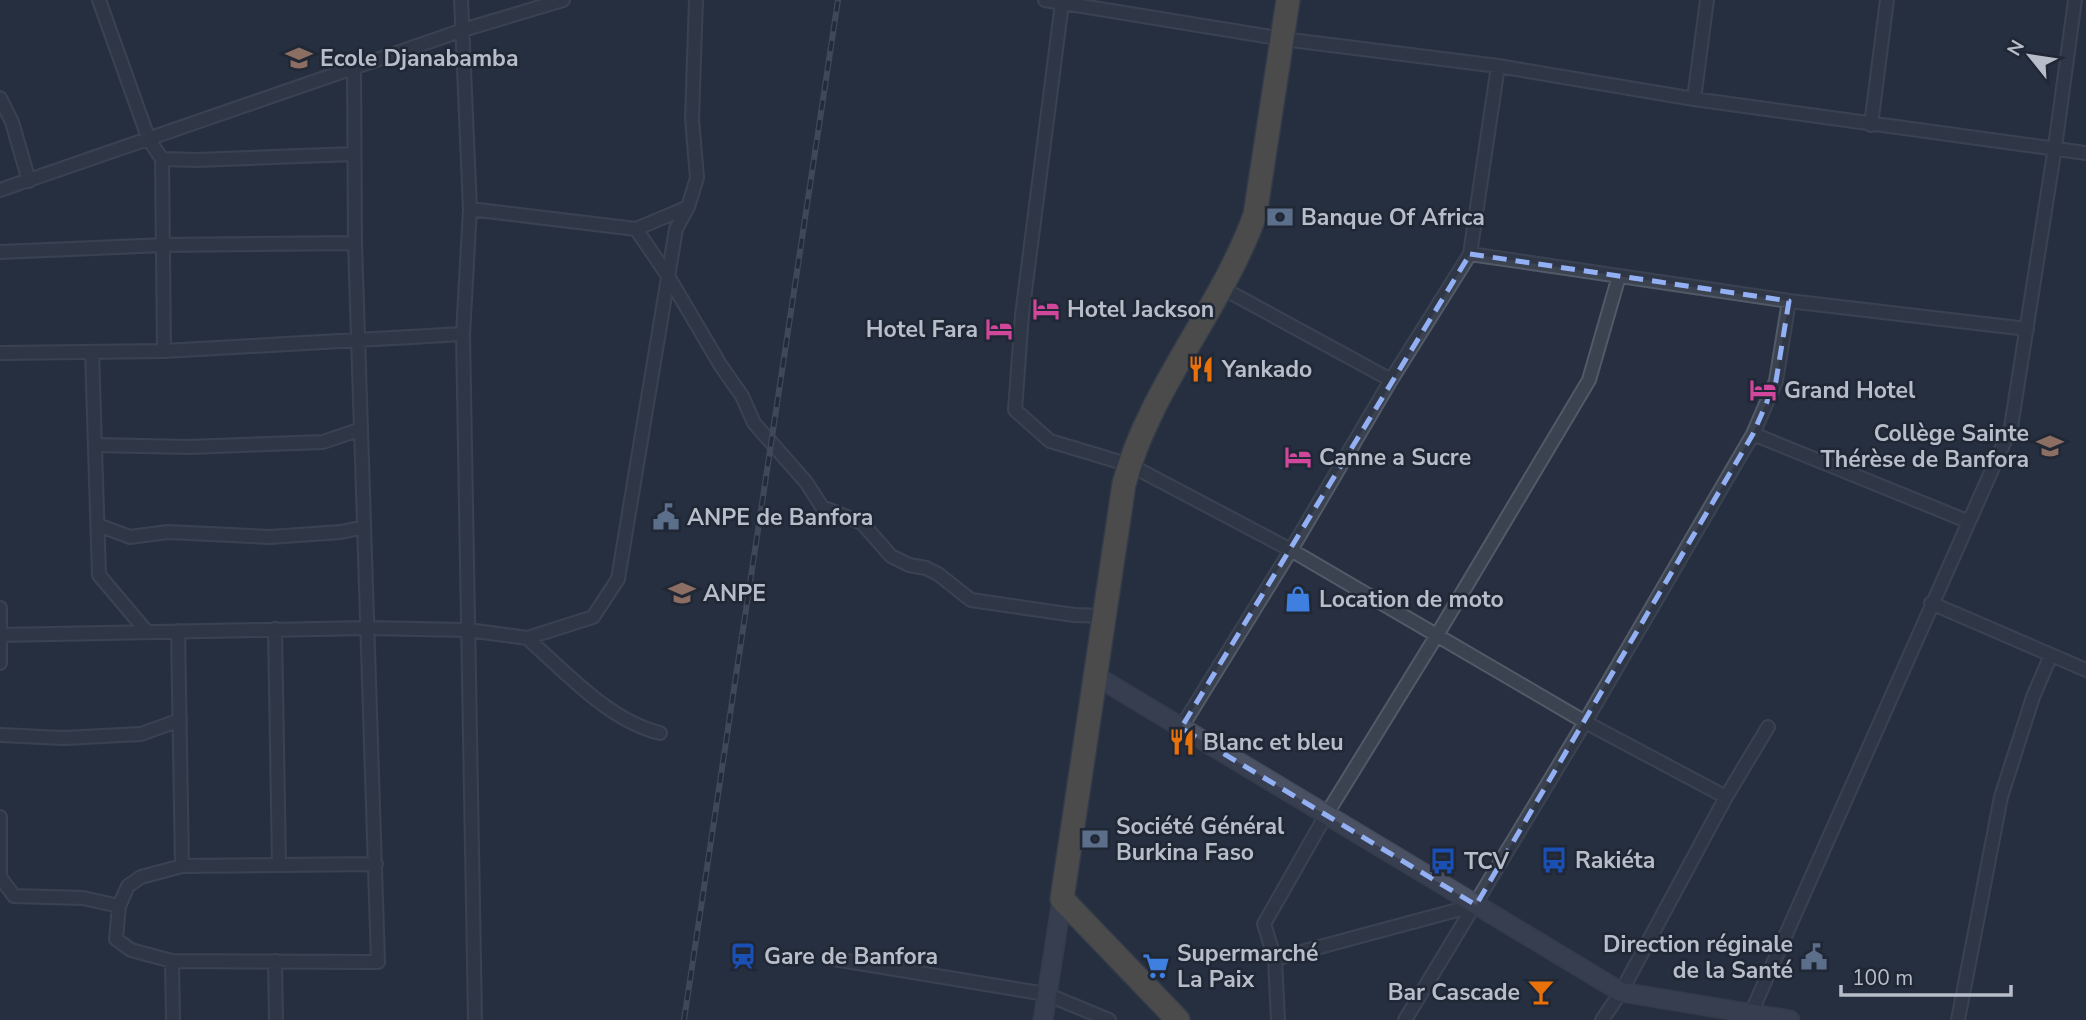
<svg xmlns="http://www.w3.org/2000/svg" width="2086" height="1020" font-family="'Nunito Sans',sans-serif">
	<rect width="100%" height="100%" fill="#272f40"/>
	<g fill="none" stroke-linecap="round" stroke-linejoin="round">
		<!-- street casing -->
		<g stroke="#535a67" stroke-width="16">
			<path id="street" d="M99,0l50,140 13,19 2,192
				M461,0l9,209 -7,125 12,686
				M1045,0l238,39 215,27 196,33 392,54
				M1062,3l-40,312 -7,95 35,31 80,24 161,85 294,172 141,75
				M0,98l12,24 17,59
				M1694,99l13,-99
				M1871,125l16,-125
				M162,159l34,1 158,-6
				M0,190l463,-160 100,-30
				M470,209l166,20 52,-22
				M636,229l32,47 53,90 21,30 12,27 52,59 16,25 40,16 29,33 18,9 17,3 12,6 33,26 103,15 31,1
				M0,252l164,-7 191,-2
				M1470,254l319,47 238,28
				M1222,288l169,92
				M92,352l7,223 48,57
				M0,353l164,-2 299,-17
				M1753,434l214,87
				M96,445l92,2 135,-5 38,-13
				M98,525l32,12 38,-5 102,5 71,-5 23,-5
				M1931,603l155,67
				M0,608v55
				M275,629l4,235
				M178,631l4,235 194,-2
				M1,635l366,-7 101,2 59,8 66,-21 25,-38 58,-350 12,-22 9,-29 -5,-60 4,-118
				M527,638c39,34 82,83 133,95
				M1181,728l110,-178 100,-170 79,-126 28,-188
				M0,735l64,3 77,-4 39,-14
				M0,817v60
				M0,877l14,19 69,2 36,8 -3,33 15,11 41,11 206,1 -23,-719 -1,-176
				M119,906l9,-20 13,-9 41,-11
				M828,958l218,36 63,26
				M1275,959l201,-54
				M172,961l1,59
				M275,961l1,59
				M1278,1020l-3,-61 -11,-35 62,-109 111,-180 152,-255 30,-104
				M1405,1020l180,-298 168,-288 23,-53 13,-80
				M1602,1020l19,-28 105,-195 42,-70
				M1748,1020l263,-593 44,-280 20,-147
				M1958,1020l43,-223 32,-100 18,-42"/>
		</g>
		<!-- secondary casing -->
		<g stroke="#454b59" stroke-width="21">
			<path id="secondary" d="M1096,676l525,316 169,28
				M1043,1020l19,-121"/>
		</g>
		<!-- highway casing -->
		<g stroke="#434a57" stroke-width="26">
			<path id="highway" d="M1178,1020l-116,-121 62,-415c26,-97 97,-175 131,-269l33,-215"/>
		</g>
		<!-- street -->
		<use href="#street" stroke="#3b4250" stroke-width="12"/>
		<!-- secondary -->
		<use href="#secondary" stroke="#495163" stroke-width="18"/>
		<!-- highway -->
		<use href="#highway" stroke="#766d58" stroke-width="23"/>
		<!-- rail casing -->
		<g stroke="#5d6677" stroke-width="6">
			<path id="rail" d="M684,1020l154,-1020"/>
		</g>
		<!-- rail -->
		<use href="#rail" stroke="#202735" stroke-width="3.5" stroke-dasharray="10" stroke-linecap="butt"/>
	</g>
	<!-- marked area -->
	<path d="M0 0H2086V1020H0ZM1470,254l319,47 -13,80 -23,53 -277,471 -295,-177z" fill="#272f40" fill-opacity=".55" fill-rule="evenodd"/>
	<path fill="none" stroke="#93b0f4" stroke-width="5" stroke-dasharray="14 9" stroke-linejoin="round" d="M1470,254l319,47 -13,80 -23,53 -277,471 -295,-177z"/>
	<!-- icons -->
	<defs>
		<g id="school-bare" transform="scale(2.1)"><path d="M0-5L7-2L0 1L-7-2ZM-4 1L0 2.5L4 1V4Q0 6-4 4Z" fill="#8d6e63" stroke="#202735" stroke-width="2.5" paint-order="stroke"/></g>
		<g id="bank-bare" transform="scale(2.1)"><path d="M-6-4H6V4H-6ZM0-2.3a2.3 2.3 0 1 0 0 4.6a2.3 2.3 0 1 0 0-4.6Z" fill="#5c6f8a" stroke="#202735" stroke-width="2.5" paint-order="stroke"/></g>
		<g id="hotel-bare" transform="scale(2.1)"><path d="M-6-4.5h1.5V1H6V5H4.5V3h-9V5H-6ZM-4 0a1.8 1.8 0 1 1 3.6 0ZM.5 0V-2.5h3Q6-2.5 6 0Z" fill="#d1479c" stroke="#202735" stroke-width="2.5" paint-order="stroke"/></g>
		<g id="restaurant-bare" transform="scale(2.1)"><path d="M-5-6h1v4h1v-4h1v4h1v-4h1v5L-1.5 .5V6h-2V.5L-5-1ZM5-6V6H3V1.5H1.5Q1.5-4 5-6Z" fill="#e8710a" stroke="#202735" stroke-width="2.5" paint-order="stroke"/></g>
		<g id="civic-bare" transform="scale(2.1)"><path d="M-.6-6.5H3V-4.5H.6V-3L4-1V1h2V6H-6V1h2V-1L-.6-3ZM-1.2 2.5V6h2.4V2.5Z" fill="#5c6f8a" stroke="#202735" stroke-width="2.5" paint-order="stroke"/></g>
		<g id="shop-bare" transform="scale(2.1)"><path d="M-5-2.5h2.3a2.7 3.5 0 0 1 5.4 0H5L5.5 6h-11ZM-1.5-2.5h3a1.5 2.3 0 0 0-3 0Z" fill="#3f7fe0" stroke="#202735" stroke-width="2.5" paint-order="stroke"/></g>
		<g id="bus-bare" transform="scale(2.1)"><path d="M-5-6H5V4H4V6H2V4H-2V6H-4V4H-5ZM-3.5-4V0h7V-4ZM-3.5 1.2v1.5H-2V1.2ZM2 1.2v1.5H3.5V1.2Z" fill="#1a4fb4" stroke="#202735" stroke-width="2.5" paint-order="stroke"/></g>
		<g id="station-bare" transform="scale(2.1)"><path d="M-3-6H3Q5-6 5-4V2Q5 4 3 4L4.5 6H3L1.5 4h-3L-3 6H-4.5L-3 4Q-5 4-5 2V-4Q-5-6-3-6ZM-3.5-4v3h7v-3ZM-3.5 1v1.5H-2V1ZM2 1v1.5H3.5V1Z" fill="#1a4fb4" stroke="#202735" stroke-width="2.5" paint-order="stroke"/></g>
		<g id="supermarket-bare" transform="scale(2.1)"><path d="M-6-5.5h2.5l.6 2H6L4.5 2H-2.5L-4.4-4H-6ZM-1.5 3.2a1.3 1.3 0 1 0 .1 0ZM3 3.2a1.3 1.3 0 1 0 .1 0Z" fill="#3f7fe0" stroke="#202735" stroke-width="2.5" paint-order="stroke"/></g>
		<g id="bar-bare" transform="scale(2.1)"><path d="M-6-5H6L.8 .8V4.5H3.5V6h-7V4.5H-.8V.8Z" fill="#e8710a" stroke="#202735" stroke-width="2.5" paint-order="stroke"/></g>
	</defs>
	<g fill-rule="evenodd">
		<use href="#school-bare" x="299" y="58"/>
		<use href="#bank-bare" x="1280" y="217"/>
		<use href="#hotel-bare" x="1046" y="309"/>
		<use href="#hotel-bare" x="999" y="329"/>
		<use href="#restaurant-bare" x="1201" y="369"/>
		<use href="#hotel-bare" x="1763" y="390"/>
		<use href="#school-bare" x="2050" y="446"/>
		<use href="#hotel-bare" x="1298" y="457"/>
		<use href="#civic-bare" x="666" y="517"/>
		<use href="#school-bare" x="682" y="593"/>
		<use href="#shop-bare" x="1298" y="599"/>
		<use href="#restaurant-bare" x="1182" y="742"/>
		<use href="#bank-bare" x="1095" y="839"/>
		<use href="#bus-bare" x="1554" y="860"/>
		<use href="#bus-bare" x="1443" y="861"/>
		<use href="#station-bare" x="743" y="956"/>
		<use href="#civic-bare" x="1814" y="957"/>
		<use href="#supermarket-bare" x="1156" y="966"/>
		<use href="#bar-bare" x="1541" y="992"/>
	</g>
	<g text-anchor="middle" stroke-width="5" stroke-linejoin="round" paint-order="stroke">
		<!-- poi labels -->
		<g font-size="23" font-weight="bold" fill="#b8bdca" stroke="#202735" text-anchor="start">
			<text x="320" y="66">Ecole Djanabamba</text>
			<text x="1301" y="225">Banque Of Africa</text>
			<text x="1067" y="317">Hotel Jackson</text>
			<text x="978" y="337" text-anchor="end">Hotel Fara</text>
			<text x="1222" y="377">Yankado</text>
			<text x="1784" y="398">Grand Hotel</text>
			<text x="2029" y="441" text-anchor="end">Collège Sainte<tspan x="2029" dy="26">Thérèse de Banfora</tspan></text>
			<text x="1319" y="465">Canne a Sucre</text>
			<text x="687" y="525">ANPE de Banfora</text>
			<text x="703" y="601">ANPE</text>
			<text x="1319" y="607">Location de moto</text>
			<text x="1203" y="750">Blanc et bleu</text>
			<text x="1116" y="834">Société Général<tspan x="1116" dy="26">Burkina Faso</tspan></text>
			<text x="1575" y="868">Rakiéta</text>
			<text x="1464" y="869">TCV</text>
			<text x="1793" y="952" text-anchor="end">Direction réginale<tspan x="1793" dy="26">de la Santé</tspan></text>
			<text x="1177" y="961">Supermarché<tspan x="1177" dy="26">La Paix</tspan></text>
			<text x="764" y="964">Gare de Banfora</text>
			<text x="1520" y="1000" text-anchor="end">Bar Cascade</text>
		</g>
	</g>
	<!-- north arrow -->
	<g transform="translate(2030 56) rotate(300)" stroke="#202735" stroke-width="5" paint-order="stroke">
	<path d="M0-5L12 26L0 18L-12 26Z" fill="#b8bdca"/>
	<text y="-10" font-size="19" font-weight="bold" text-anchor="middle" fill="#b8bdca">N</text>
	</g>
	<!-- scale -->
	<path d="M1841 985v10h170v-10" fill="none" stroke="#b8bdca" stroke-width="3.5"/>
	<text x="1852" y="985" font-size="21" fill="#b8bdca" stroke="#202735" stroke-width="5" paint-order="stroke">100 m</text>
</svg>
